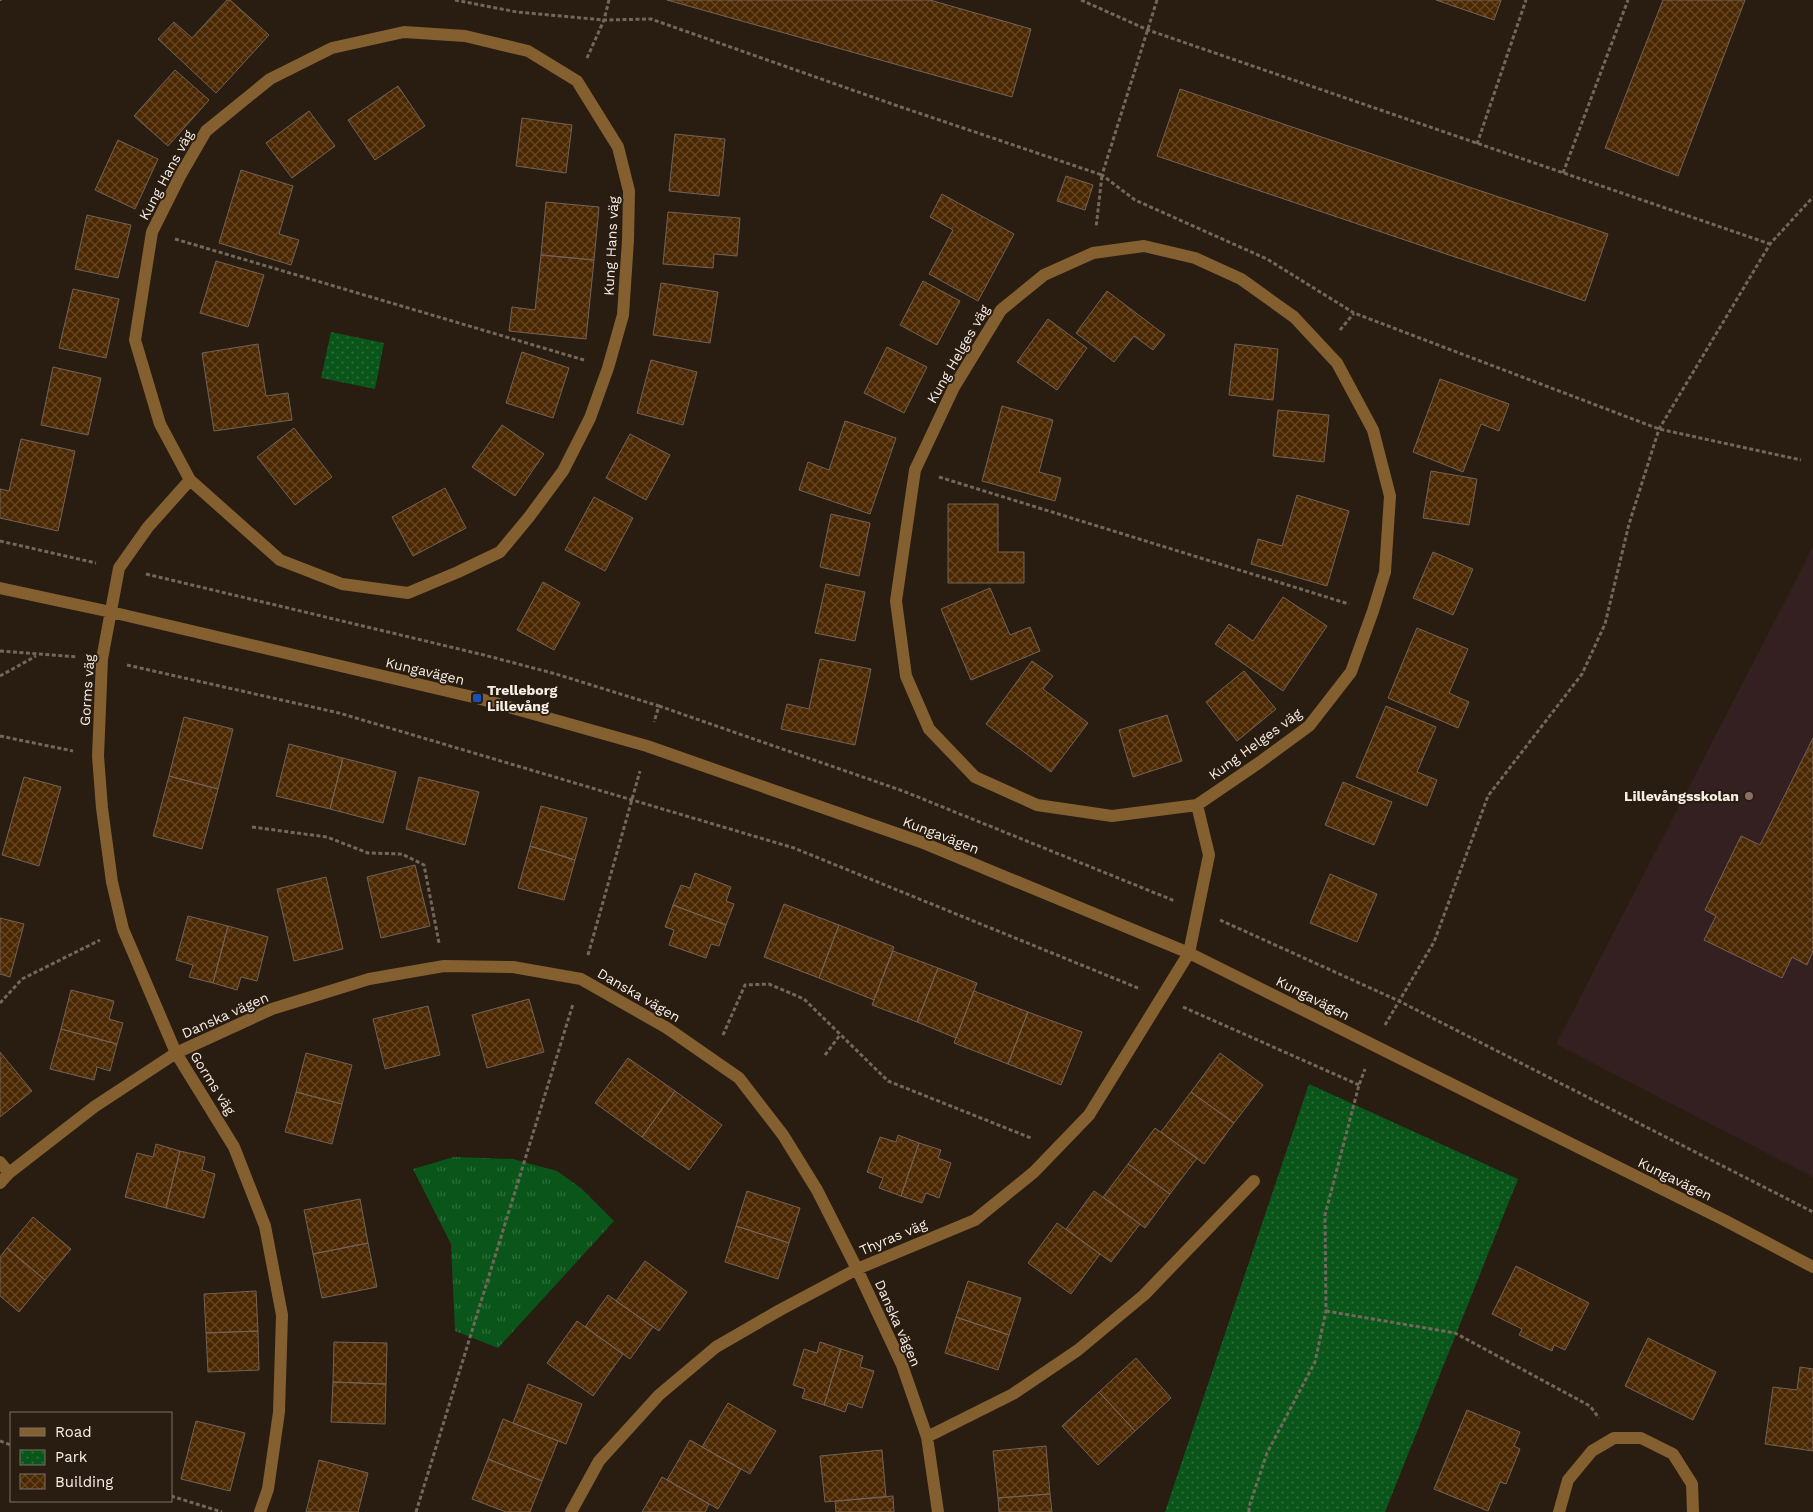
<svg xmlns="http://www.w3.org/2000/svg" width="1813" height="1512" font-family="'Work Sans',sans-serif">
	<defs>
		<pattern id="grass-tufts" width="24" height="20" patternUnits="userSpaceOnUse" patternTransform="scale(1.25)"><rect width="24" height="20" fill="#0a561a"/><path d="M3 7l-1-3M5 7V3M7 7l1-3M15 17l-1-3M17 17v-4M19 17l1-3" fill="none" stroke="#2e6f3b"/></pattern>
		<pattern id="park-dots" width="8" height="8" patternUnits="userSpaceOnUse" patternTransform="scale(1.25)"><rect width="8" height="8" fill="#0a561a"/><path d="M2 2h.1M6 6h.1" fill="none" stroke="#2e6f3b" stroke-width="1.8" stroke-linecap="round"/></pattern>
		<pattern id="building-cross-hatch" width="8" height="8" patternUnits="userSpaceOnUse" patternTransform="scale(1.25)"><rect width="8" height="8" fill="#4b2802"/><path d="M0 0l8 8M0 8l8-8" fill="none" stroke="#664827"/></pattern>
	</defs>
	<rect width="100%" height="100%" fill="#291c11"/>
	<!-- education -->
	<path fill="#342020" d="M1813,547v630l-257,-133z"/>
	<!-- grass -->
	<path fill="url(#grass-tufts)" d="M454,1157l59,2 44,12 25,18 32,32 -116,127 -43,-17 -4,-87 -38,-75z"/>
	<!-- park -->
	<path fill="url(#park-dots)" d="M331,332l53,11 -9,46 -54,-11z
		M1309,1084l209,95 -133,333h-220z"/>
	<!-- building -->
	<path fill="url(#building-cross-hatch)" stroke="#726255" d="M227,0h3l39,35 -53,58 -58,-54 16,-17 18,16z
		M667,0h263l101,29 -19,68z
		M1436,0h65l-7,20z
		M1663,0h82l-67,176 -73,-28z
		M175,70l34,30 -41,46 -34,-30z
		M398,86l27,40 -50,34 -27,-40z
		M1180,89l428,145 -23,67 -428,-145z
		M309,111l26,35 -43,32 -26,-35z
		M522,118l50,7 -6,48 -50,-7z
		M675,134l50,5 -6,57 -50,-5z
		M118,140l40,19 -23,50 -40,-19z
		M241,170l52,16 -14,48 20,6 -8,25 -72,-22z
		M1066,176l27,9 -8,25 -28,-9z
		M942,194l72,40 -36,67 -49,-27 24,-44 -23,-13z
		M546,202l53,5 -5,53 -53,-5z
		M668,212l72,6 -3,38 -23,-2 -1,14 -50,-4z
		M87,215l44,10 -13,53 -43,-9z
		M541,255l53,5 -8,79 -77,-8 3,-24 23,3z
		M216,261l48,14 -16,52 -48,-14z
		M923,281l37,20 -23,44 -37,-20z
		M661,283l57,9 -8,51 -57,-8z
		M73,289l46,10 -13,59 -47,-10z
		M1107,291l58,44 -12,15 -19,-14 -20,26 -38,-29z
		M1048,319l39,29 -30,42 -40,-28z
		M258,344l8,52 22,-3 4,27 -78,11 -12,-78z
		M1235,344l43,5 -5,51 -44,-5z
		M887,347l40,20 -23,46 -40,-20z
		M522,352l47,16 -16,50 -47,-15z
		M651,360l46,12 -14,53 -46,-12z
		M53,367l48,11 -13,57 -47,-10z
		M1440,379l69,25 -10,27 -18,-7 -18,48 -50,-20z
		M1002,406l51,14 -14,52 22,6 -6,23 -73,-20z
		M1278,410l51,5 -5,47 -51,-6z
		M845,421l51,17 -26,76 -71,-24 9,-28 21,8z
		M502,425l42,29 -29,42 -43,-29z
		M294,428l38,49 -37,28 -38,-48z
		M630,434l40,21 -24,45 -40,-22z
		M21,439l54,12 -17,80 -58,-13v-29l9,2z
		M1431,471l46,8 -8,46 -46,-7z
		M445,488l21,40 -53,28 -21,-39z
		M1297,495l52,16 -22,75 -76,-22 7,-25 24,7z
		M594,497l39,21 -28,53 -40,-21z
		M948,504h50v48h26v31h-76z
		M831,514l39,9 -11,53 -39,-9z
		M1433,552l40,17 -20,46 -40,-17z
		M543,582l37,21 -26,47 -37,-20z
		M826,584l39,8 -10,49 -40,-8z
		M990,588l20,47 20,-8 10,24 -69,29 -30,-71z
		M1283,597l44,29 -44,65 -68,-47 14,-20 24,17z
		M1417,628l51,21 -19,44 20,9 -11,26 -70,-30z
		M820,659l51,10 -16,76 -74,-16 6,-25 22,5z
		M1032,661l21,15 -10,13 45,34 -37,49 -65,-48z
		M1244,671l32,38 -39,32 -31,-39z
		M1386,706l50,21 -19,45 20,8 -10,26 -71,-29z
		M1167,715l15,46 -49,16 -14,-47z
		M184,717l49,12 -15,60 -49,-13z
		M1813,738v213l-6,14 -15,-8 -10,21 -78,-38 12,-24 -11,-6 36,-74 19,9z
		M289,744l54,14 -13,51 -54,-13z
		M343,758l53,14 -13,51 -53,-14z
		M169,776l49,13 -16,60 -49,-13z
		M24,777l37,10 -22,79 -37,-11z
		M419,777l60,15 -14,53 -59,-16z
		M1343,782l49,20 -18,43 -49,-20z
		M541,806l46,12 -12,42 -45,-14z
		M530,846l45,14 -11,40 -46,-12z
		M415,865l15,61 -49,12 -14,-61z
		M695,873l36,14 -5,14 8,3 -8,21 -53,-20 8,-20 9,3z
		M1330,874l47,20 -20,48 -47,-19z
		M326,877l17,72 -49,12 -17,-72z
		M784,904l55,21 -20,53 -55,-21z
		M673,905l53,20 -7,21 -8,-2 -5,14 -37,-13 5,-15 -9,-3z
		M188,916l40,10 -15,57 -24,-6 4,-12 -17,-5z
		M0,918l24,6 -14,53 -10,-3z
		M839,925l55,22 -20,53 -55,-22z
		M228,926l40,11 -11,44 -16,-4 -4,13 -24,-7z
		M893,951l45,17 -21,54 -45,-17z
		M938,968l39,15 -21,55 -39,-16z
		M71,990l43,11 -5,18 14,4 -6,21 -56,-15z
		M974,991l54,21 -20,52 -54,-21z
		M529,999l15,53 -57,16 -15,-53z
		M428,1006l12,49 -55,14 -12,-50z
		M1028,1012l54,20 -21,53 -53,-21z
		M61,1029l56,15 -7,27 -13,-4 -3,13 -44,-11z
		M0,1052l32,39 -32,26z
		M306,1053l46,12 -10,39 -46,-12z
		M1220,1053l43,32 -29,38 -43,-31z
		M628,1058l47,33 -33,46 -47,-34z
		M675,1091l47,34 -33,45 -47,-33z
		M296,1092l46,12 -10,40 -47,-12z
		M1191,1092l43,31 -30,41 -43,-32z
		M1155,1128l42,30 -27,36 -42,-30z
		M898,1135l21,8 -18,53 -22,-8 4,-10 -16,-6 13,-35 16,5z
		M919,1143l22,7 -3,8 13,5 -12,35 -13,-5 -4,10 -21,-7z
		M156,1144l24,7 -14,57 -41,-11 12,-44 16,4z
		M180,1151l25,6 -3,13 13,4 -11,44 -38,-10z
		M1128,1164l42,30 -25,34 -42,-31z
		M747,1191l53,17 -11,35 -53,-17z
		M1094,1191l46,33 -29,38 -45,-33z
		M360,1199l8,44 -55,11 -9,-44z
		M33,1217l38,32 -26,31 -38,-32z
		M1057,1223l43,31 -29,40 -43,-31z
		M736,1226l53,17 -11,36 -53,-17z
		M368,1243l9,44 -55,11 -9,-44z
		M7,1248l38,32 -26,32 -19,-16v-39z
		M645,1261l42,31 -28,39 -43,-30z
		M1516,1266l73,37 -24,47 -11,-5 -2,6 -33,-16 3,-6 -30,-15z
		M968,1281l53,17 -12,37 -53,-18z
		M256,1291l2,40 -52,2 -2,-39z
		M608,1295l45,32 -23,32 -45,-32z
		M956,1317l53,18 -11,35 -53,-17z
		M577,1321l46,33 -30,42 -46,-33z
		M258,1331l1,39 -51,2 -2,-39z
		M1648,1338l68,34 -23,48 -68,-34z
		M334,1342l53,1 -1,41 -53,-2z
		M820,1342l21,7 -17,56 -22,-7 3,-9 -12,-4 11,-36 13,4z
		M841,1349l22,7 -3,11 14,4 -12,37 -14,-5 -3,9 -21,-7z
		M1136,1358l35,40 -36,33 -36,-39z
		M1800,1367l13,2v82l-48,-7 8,-57 24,3z
		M333,1382l53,2 -1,40 -54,-2z
		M528,1384l54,20 -16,40 -53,-21z
		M1099,1392l36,39 -37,34 -36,-39z
		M728,1403l48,28 -26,43 -48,-27z
		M1467,1410l53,22 -6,14 6,3 -14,35 -6,-2 -12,29 -54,-22z
		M503,1419l55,22 -16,40 -54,-22z
		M196,1421l49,12 -15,58 -49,-12z
		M690,1440l51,29 -23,40 -51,-29z
		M1046,1446l4,48 -52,4 -5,-47z
		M882,1450l4,47 -61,5 -5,-46z
		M488,1459l54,22 -12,31h-24l-34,-13z
		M319,1460l49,13 -10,39h-52z
		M662,1477l47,27 -4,8h-63z
		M1050,1494l2,18h-53l-1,-14z
		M893,1496l1,16h-58l-1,-11z"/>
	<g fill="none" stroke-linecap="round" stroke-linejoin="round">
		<!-- path -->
		<path stroke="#73675d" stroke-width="3" stroke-dasharray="4 2.5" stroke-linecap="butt" d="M455,0l62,12 87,8 47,-1 244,86 207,70 -6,53
			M1081,0l67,30 622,214
			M1157,0l-55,175 33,25 132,59 87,54 305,116 142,31
			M0,1v-1
			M587,58l17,-38 5,-20
			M1477,144l49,-144
			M1563,173l65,-173
			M175,239l409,121
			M1340,330l14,-17
			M939,477l410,127
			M0,541l96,22
			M146,574l338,81 72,19 103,32 -5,16
			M0,651l77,6
			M127,665l212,48 455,135 344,140
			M0,676l36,-20
			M659,706l244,85 272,110
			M0,736l73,15
			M252,827l75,10 41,16 34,1 22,11 15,78
			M1220,920l179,81 414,211
			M588,955l52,-184
			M0,1003l22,-24 78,-39
			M1183,1007l176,78
			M1385,1025l49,-83 54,-146 94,-122 23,-50 24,-100 30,-95 111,-185 43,-47
			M723,1035l22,-50 24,-1 35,15 84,82 143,57
			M825,1055l15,-20
			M1326,1311l129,22 135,73 9,12
			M0,1441l11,4
			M171,1496l51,16
			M416,1512l157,-508
			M1249,1512v-5l18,-54 48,-91 11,-51 -1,-96 34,-130 6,-16"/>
		<!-- street -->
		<path stroke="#845f30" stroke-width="12" d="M404,32l61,4 63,15 49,30 41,66 11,44 -1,49 -5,75 -15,53 -18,50 -27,53 -34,46 -29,35 -42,20 -50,21 -66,-9 -62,-24 -90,-80 -30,-56 -25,-84 17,-108 28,-56 26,-45 64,-52 62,-31z
			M1144,246l51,12 46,21 53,38 43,46 36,67 17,66 -5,76 -12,39 -22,61 -42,54 -49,36 -63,43 -85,11 -75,-11 -62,-28 -46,-48 -23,-53 -10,-75 19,-131 39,-83 47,-77 43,-35 49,-22z
			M190,480l-42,47 -29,41 -17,91 -4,97 4,52 10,74 11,47 53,124 58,94 31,79 17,89 -3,97 -11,77 -8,23
			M0,588l111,24 366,86 170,48 274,96 268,111 535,267 89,47
			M0,1162l9,11
			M0,1183l9,-10 85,-66 82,-54 96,-44 97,-30 75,-13 69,1 68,12 86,49 72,50 44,57 34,55 40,79 45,96 25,72 11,75
			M927,1437l86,-43 65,-44 66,-55 110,-114
			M571,1512l28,-51 60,-66 57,-48 64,-37 77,-41 118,-49 59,-48 55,-57 100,-162 20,-98 -12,-50
			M1559,1512l9,-32 24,-29 22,-13h27l32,16 19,30 1,28"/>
	</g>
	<!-- markers -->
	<rect fill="#1a4fb4" stroke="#291c11" stroke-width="2" x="472" y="693" width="10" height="10" rx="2.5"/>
	<circle fill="#8d6e63" stroke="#291c11" stroke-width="2" cx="1749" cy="796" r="5"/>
	<g text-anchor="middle" stroke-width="4" stroke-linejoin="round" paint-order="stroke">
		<!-- street labels -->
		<g font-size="14" fill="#f7eee6" stroke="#291c11">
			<text transform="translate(166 175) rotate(-62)" y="5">Kung Hans väg</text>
			<text transform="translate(611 246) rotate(-87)" y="5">Kung Hans väg</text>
			<text transform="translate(958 354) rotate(-60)" y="5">Kung Helges väg</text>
			<text transform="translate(425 671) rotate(13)" y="5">Kungavägen</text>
			<text transform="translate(87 690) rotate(-86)" y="5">Gorms väg</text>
			<text transform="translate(1255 744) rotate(-36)" y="5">Kung Helges väg</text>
			<text transform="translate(941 835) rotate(21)" y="5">Kungavägen</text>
			<text transform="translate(639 995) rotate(30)" y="5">Danska vägen</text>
			<text transform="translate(1313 998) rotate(27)" y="5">Kungavägen</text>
			<text transform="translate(225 1015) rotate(-24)" y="5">Danska vägen</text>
			<text transform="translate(213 1083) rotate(58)" y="5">Gorms väg</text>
			<text transform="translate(1675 1179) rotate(26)" y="5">Kungavägen</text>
			<text transform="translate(893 1237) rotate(-23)" y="5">Thyras väg</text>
			<text transform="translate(898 1323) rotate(66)" y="5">Danska vägen</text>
		</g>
		<!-- poi labels -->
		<g font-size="14" font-weight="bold" fill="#f7eee6" stroke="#291c11" text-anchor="start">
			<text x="487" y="695">Trelleborg<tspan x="487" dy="16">Lillevång</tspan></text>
			<text x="1739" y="801" text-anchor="end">Lillevångsskolan</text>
		</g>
	</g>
	<!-- legend -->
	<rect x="10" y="1412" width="162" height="90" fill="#291c11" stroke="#7b7066"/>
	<rect x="20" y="1428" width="25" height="8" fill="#845f30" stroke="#7b7066"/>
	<text x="55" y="1437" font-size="15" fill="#f7eee6">Road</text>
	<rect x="20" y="1450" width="25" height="15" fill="url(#park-dots)" stroke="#7b7066"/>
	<text x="55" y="1462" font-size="15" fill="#f7eee6">Park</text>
	<rect x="20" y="1474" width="25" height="15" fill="url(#building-cross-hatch)" stroke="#7b7066"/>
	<text x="55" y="1487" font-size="15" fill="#f7eee6">Building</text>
</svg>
